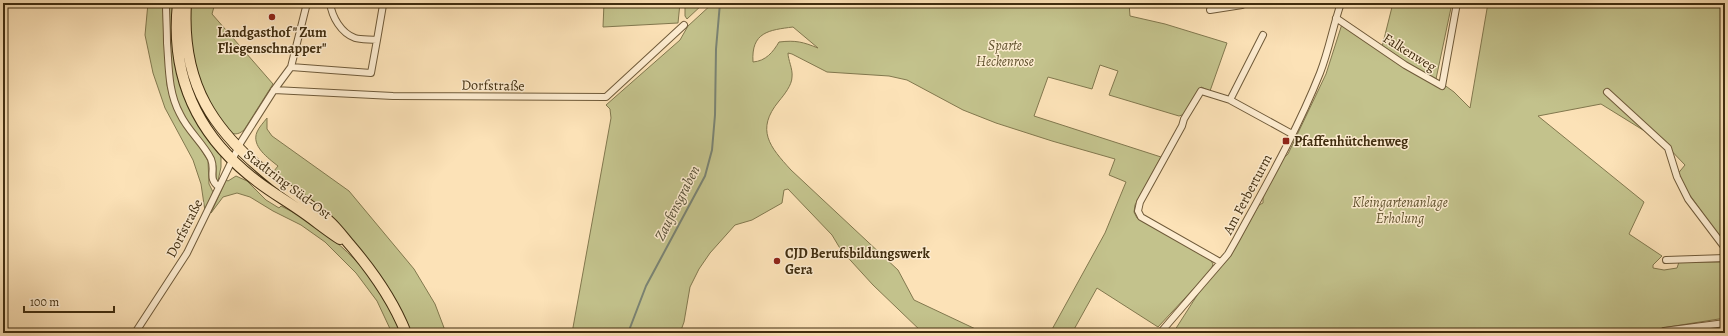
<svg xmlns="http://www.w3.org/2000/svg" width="1728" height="336" font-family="Alegreya,serif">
	<rect width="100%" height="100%" fill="#fce2b7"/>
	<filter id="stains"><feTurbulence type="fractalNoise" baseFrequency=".005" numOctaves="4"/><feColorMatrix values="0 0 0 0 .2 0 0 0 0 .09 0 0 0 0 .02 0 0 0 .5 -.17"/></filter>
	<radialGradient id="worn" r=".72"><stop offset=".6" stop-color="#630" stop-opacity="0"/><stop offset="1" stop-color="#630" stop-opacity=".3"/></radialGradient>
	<!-- green -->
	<path fill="#c3c28c" stroke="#82784e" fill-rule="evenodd" d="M148,3h17l2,82 4,15 37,61 1,23 4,8 -8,19 -4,-27 -8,-24 -28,-52 -12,-35 -8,-38z
		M169,3h5l3,63 44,90v11l-3,14 -2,-2v-13l-3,-7c-12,-18 -27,-35 -35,-55 -9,-20 -11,-78 -9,-101z
		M190,3h25l-3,11 61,70 -29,46c-6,5 -10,5 -17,1l-24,-37 -13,-48z
		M604,3h76l-2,20 -75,4z
		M685,3h19l-17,16 -2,-3z
		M713,3h416l1,13 35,8 62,19 -17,48 -9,-4 -16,27 -6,2 -70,-21 9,-24 -18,-6 -8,24 -44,-12 -14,39 127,41 -26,48 -1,7 3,6 73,41 3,5 -2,6 -53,57 -61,-39 -25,45h-22l55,-100 21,-51 -17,-7 6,-16 -63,-18 -56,-18 -33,-13 -56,-30 -18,-4 -62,-4 -35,-18 -4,-1c0,7 5,16 4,24 0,8 -8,18 -13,24 -24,29 -9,46 12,69l107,100 16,30 70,33h-61l-50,-48 -32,-35 -9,-15 -44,-46 -4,1 -2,13 -30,17 -17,5 -25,28 -11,16 -9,18 -6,35 -4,11h-108l39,-215 -1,-9 -4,-4 74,-65 8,-14zM793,27l25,21c-15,-6 -22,-8 -39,-6 -6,10 -13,19 -26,20 -2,-30 16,-32 40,-35z
		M1393,3h59l-16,76 18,13 16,16 18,-105h237v241l-49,-68 9,-11 -21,-22 -63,-39 -63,12 106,86 -15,32 33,22 -9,9v3l11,2 13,-2 2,-6h46v56l-63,10 -3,5h-486l30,-47 27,-29 29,-52 4,-2v-5l16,-36 9,-8 38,-80 16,-50 38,27 52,26 -32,-18 -18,-12z
		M267,118v11l5,7 77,55 65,78 21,35 11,29h-37l-15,-35 -120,-127 4,-5c-10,-8 -27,-20 -21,-34 2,-5 7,-10 10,-14z
		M236,176l11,5 19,19 13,8 2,-2c43,21 81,54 106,96 6,10 10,21 14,31h-9l-15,-32 -21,-28 -31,-31 -24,-17 -28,-14 -23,-14 -13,-4 -14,4 -12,16 15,-33 2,1z"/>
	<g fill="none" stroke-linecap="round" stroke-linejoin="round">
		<!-- stream -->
		<path stroke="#7a8373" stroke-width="2" d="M628,333l18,-47 59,-110 7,-26 3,-35 1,-66 4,-46"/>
		<!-- street casing -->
		<g stroke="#6f5a39" stroke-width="8">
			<path id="street" d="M166,3c0,13 1,27 1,40 2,24 1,49 13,71 8,17 23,29 31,45 5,12 -4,19 8,28
				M1210,10l32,-5v-2
				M1336,18l69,47 37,21 15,-83
				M377,40l6,-35 -3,-2
				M291,67l80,6 6,-33c-7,-1 -16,0 -22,-2 -14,-5 -23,-21 -25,-35
				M274,90l119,6 213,1 78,-72
				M1607,92l61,56 9,29 11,22 37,49
				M1230,100l33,-65
				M1666,260l59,-2
				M1220,262l-79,-45 -3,-6 2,-9 42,-76 2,-7 17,-28 29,9 62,34
				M1664,331l61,-8
				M135,333l52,-80 54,-111 33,-52 17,-23 16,-64
				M1160,333l68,-79 8,-14c30,-55 61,-109 84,-167 9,-23 13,-47 21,-70"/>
		</g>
		<!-- primary casing -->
		<g stroke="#402d0f" stroke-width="12">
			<path id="primary" d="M178,3c-8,75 20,134 80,179 13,10 27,18 40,27 15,10 28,21 42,30
				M186,3c-5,81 27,129 90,178 17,13 37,25 53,40 8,7 15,17 22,25 23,27 42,54 55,87"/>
		</g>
		<!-- street -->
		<use href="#street" stroke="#fdecd0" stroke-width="6"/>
		<!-- primary -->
		<use href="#primary" stroke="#fce2b7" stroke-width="10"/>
	</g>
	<!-- markers -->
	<g fill="#8f2418" stroke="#fdecd0" stroke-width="1.5">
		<circle cx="272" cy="17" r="4"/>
		<rect x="1282" y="137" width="8" height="8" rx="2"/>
		<circle cx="777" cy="261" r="4"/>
	</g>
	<g text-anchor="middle" stroke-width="3" stroke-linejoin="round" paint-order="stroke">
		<!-- poi labels -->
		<g font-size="14" font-weight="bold" fill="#402d0f" stroke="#fdecd0" text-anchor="start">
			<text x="272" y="37" text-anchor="middle">Landgasthof " Zum<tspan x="272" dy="16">Fliegenschnapper"</tspan></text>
			<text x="1294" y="146">Pfaffenhütchenweg</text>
			<text x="785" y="258">CJD Berufsbildungswerk<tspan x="785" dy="16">Gera</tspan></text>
		</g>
		<!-- park labels -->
		<g font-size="14" font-style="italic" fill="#61522e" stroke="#fdecd0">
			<text x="1005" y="50">Sparte<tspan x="1005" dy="16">Heckenrose</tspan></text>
			<text x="1400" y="207">Kleingartenanlage<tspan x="1400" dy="16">Erholung</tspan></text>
		</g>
		<!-- street labels -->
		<g font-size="14" fill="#402d0f" stroke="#fdecd0">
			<text transform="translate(1410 52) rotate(32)" y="5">Falkenweg</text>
			<text transform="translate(493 85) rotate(1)" y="5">Dorfstraße</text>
			<text transform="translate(288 184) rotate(37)" y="5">Stadtring Süd-Ost</text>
			<text transform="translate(1247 194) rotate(-62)" y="5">Am Ferberturm</text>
			<text transform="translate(184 228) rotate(-63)" y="5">Dorfstraße</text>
		</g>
		<!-- water labels -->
		<g font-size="15" font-style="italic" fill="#585138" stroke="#fdecd0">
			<text transform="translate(677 203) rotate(-63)" y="5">Zaufensgraben</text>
		</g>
	</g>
	<!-- margin -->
	<rect width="1728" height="336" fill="none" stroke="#fce2b7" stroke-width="16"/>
	<rect x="4" y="4" width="1720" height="328" fill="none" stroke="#402d0f" stroke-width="2"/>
	<rect x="8" y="8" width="1712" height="320" fill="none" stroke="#402d0f"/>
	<!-- scale -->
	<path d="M24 306v6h90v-6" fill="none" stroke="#402d0f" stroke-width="2"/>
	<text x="30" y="306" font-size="12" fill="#402d0f" stroke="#fdecd0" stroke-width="3" paint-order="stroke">100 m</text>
	<rect width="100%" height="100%" filter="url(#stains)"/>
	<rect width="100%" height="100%" fill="url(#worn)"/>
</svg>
